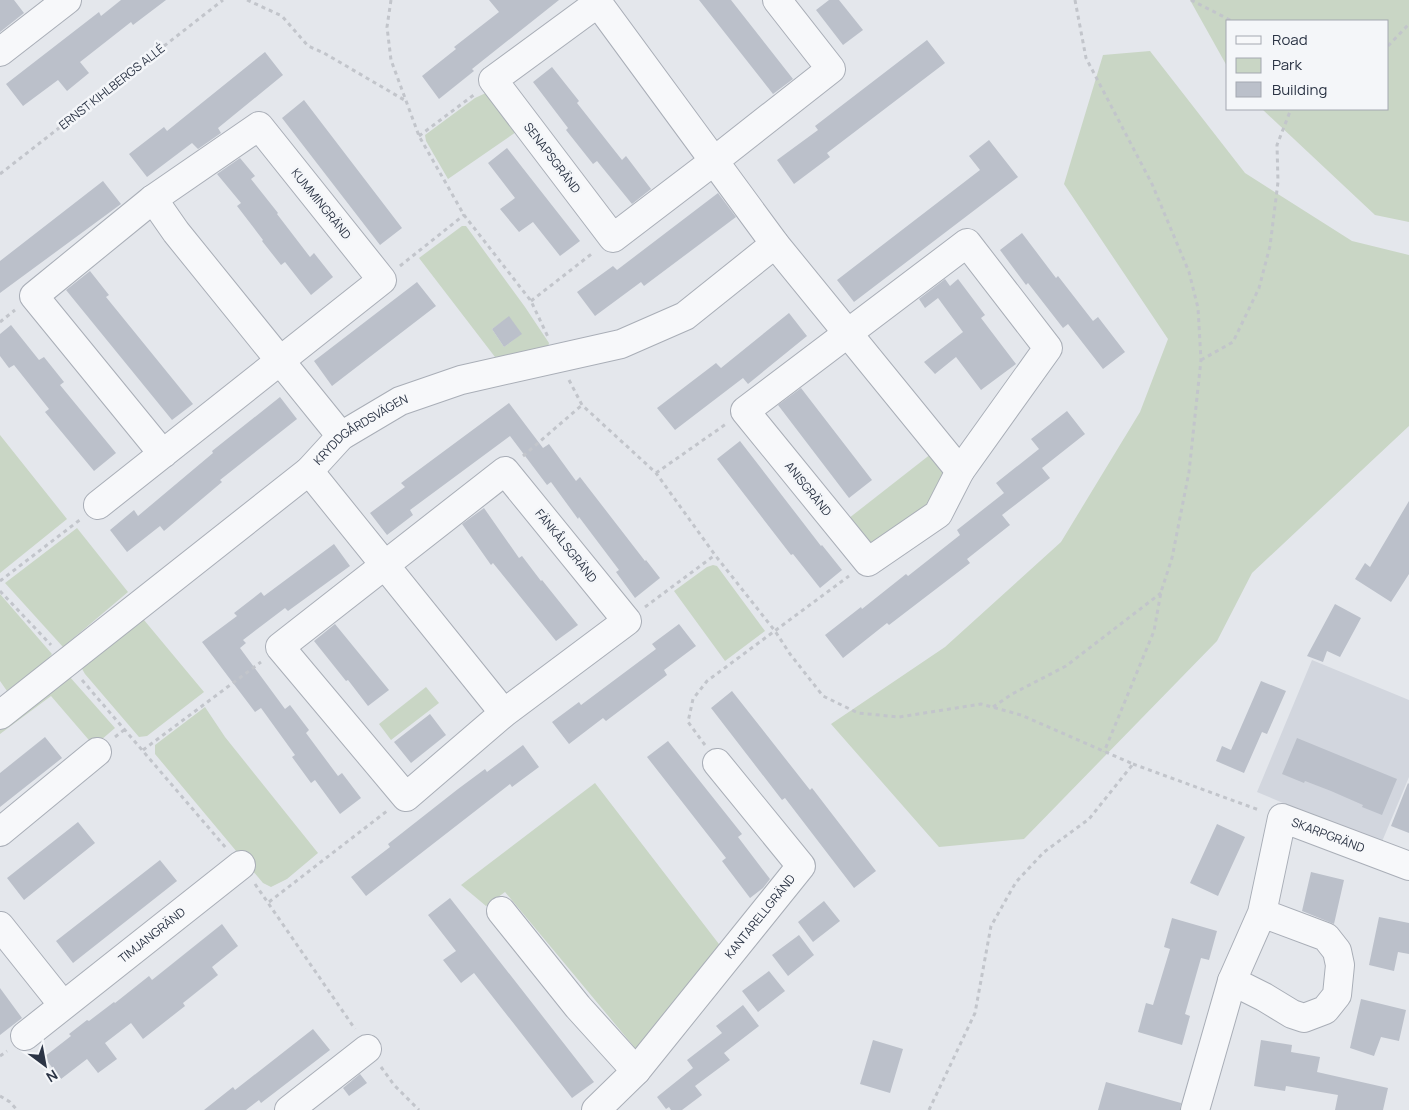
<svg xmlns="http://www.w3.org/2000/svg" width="1409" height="1110" font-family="Manrope,sans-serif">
	<rect width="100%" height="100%" fill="#e4e7ec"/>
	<!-- built -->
	<path fill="#d2d6de" d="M1312,660l97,40v77l-28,67 -124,-52z"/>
	<!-- green -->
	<path fill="#c9d6c5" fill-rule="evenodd" d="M1190,0h219v222l-34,-7 -113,-106h126v-88h-160v47z
		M1150,51l95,122 107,68 57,14v171l-157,147 -35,68 -193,198 -85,8 -108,-123 114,-77 116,-105 79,-130 28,-73 -104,-155 39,-129z
		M488,92l31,38 -71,49 -22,-38 -1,-6 50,-37z
		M462,226h4l59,81 24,36 -1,4 -7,4 -46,6 -76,-99zM509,317l12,17 -17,13 -12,-18z
		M0,435l67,84 -67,54z
		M936,450l14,17 -12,32 -64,45 -10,-2 -20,-20z
		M77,528l51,64 -65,55 -58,-64z
		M713,565l4,1 48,65 -40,30 -51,-70 33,-24z
		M0,594l52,60 -6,7 -39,30 -7,-10z
		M139,614l65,78 -57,44 -8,1 -54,-63 -4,-7z
		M69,676l46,52 -21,18 -43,-50 -51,38v-10z
		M426,687l13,16 -48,37 -12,-16z
		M205,707l20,30 93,116 -31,26 -16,8 -8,-4 -108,-129v-9z
		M595,783l127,165 -77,112 -140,-168 -19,14 -25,-21z"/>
	<!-- building -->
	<path fill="#bbc0ca" d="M0,0h14l10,13 -24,19z
		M121,0h45l-33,25 -2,-3 -51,40 9,11 -22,18 -9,-11 -35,26 -17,-22 93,-72 2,4z
		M489,0h70l-87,69 2,2 -35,28 -17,-23 34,-27 -2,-2 45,-35z
		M699,0h32l62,79 -20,15z
		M829,0h10l24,30 -20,15 -27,-35z
		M927,40l18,23 -118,90 3,4 -36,27 -17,-24 41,-30 -3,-4z
		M265,52l18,23 -65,53 3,5 -23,16 -6,-6 -45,34 -18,-23 35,-27 3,4z
		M552,67l27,34 -2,2 45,57 4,-4 25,33 -19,15 -35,-43 -4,3 -27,-34 2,-2 -35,-46z
		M304,100l98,128 -22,17 -98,-127z
		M989,140l29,37 -164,125 -17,-22 143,-110 -11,-14z
		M507,148l73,93 -20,15 -27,-34 -14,10 -19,-23 15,-11 -27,-35z
		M240,158l15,18 -4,3 27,34 -1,1 33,43 4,-4 19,24 -22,18 -26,-33 -4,3 -19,-24 1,-1 -26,-34 4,-3 -24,-29z
		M103,181l18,23 -121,89v-32z
		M718,193l18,24 -92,69 -3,-4 -46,34 -18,-24 36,-26 4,4z
		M1022,233l34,45 2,-2 35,45 5,-4 27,35 -22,17 -35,-45 -5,4 -35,-45 -2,2 -26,-35z
		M90,271l19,24 -3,2 87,107 -21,16 -106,-130z
		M945,279l5,7 8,-7 27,36 -4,3 35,46 -35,26 -25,-33 -21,17 -11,-12 39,-30 -25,-34 -13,10 -6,-9z
		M417,282l19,24 -104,80 -18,-25z
		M789,313l18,23 -59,48 -5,-6 -68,52 -18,-22 59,-45 5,5z
		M509,316l13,18 -18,13 -12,-18z
		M11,325l28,35 5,-3 20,25 -4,3 56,68 -22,18 -49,-59 4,-3 -35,-44 -5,3 -9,-12v-22z
		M801,388l71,92 -23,18 -71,-93z
		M280,397l17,22 -77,61 2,2 -58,49 -4,-5 -33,26 -17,-22 24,-20 4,6 75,-63 -1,-2z
		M509,403l34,45 6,-4 27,37 4,-4 65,84 1,-1 14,18 -25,20 -19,-26 3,-2 -40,-53 -1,2 -27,-37 -4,3 -37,-49 -100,74 3,5 -26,20 -17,-22 35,-26 -4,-4z
		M1067,411l18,23 -43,34 8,10 -48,37 8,10 -43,34 3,4 -81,62 -2,-2 -44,35 -18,-23 36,-28 1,2 44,-35 2,2 52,-41 -3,-5 47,-37 -8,-10 43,-34 -8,-10z
		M740,441l81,105 1,-1 20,25 -22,18 -27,-34 -2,1 -74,-96z
		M1409,501v73l-18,28 -36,-23 10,-16 5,4z
		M484,508l35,50 3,-2 19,25 1,-1 36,45 -22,16 -63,-78 -2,2 -29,-41z
		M334,544l16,22 -62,45 -3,-3 -42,32 3,3 -6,5 45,61 5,-4 19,25 -3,3 32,43 4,-3 19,25 -21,16 -25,-34 -4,3 -19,-26 3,-2 -34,-47 -6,4 -53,-70 35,-26 -3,-3 27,-21 3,4z
		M1335,604l26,14 -21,39 -13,-6 -4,11 -16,-6z
		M335,624l54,66 -21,16 -20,-26 -2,1 -32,-40z
		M679,624l17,22 -32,24 3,5 -61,46 -3,-3 -34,26 -17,-22 27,-20 2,3 75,-56 -4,-5z
		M1261,681l25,10 -19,43 -5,-2 -18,41 -28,-12 6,-15 9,4z
		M732,691l78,99 2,-2 64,83 -22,17 -69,-90 -3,2 -71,-92z
		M430,714l16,21 -35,28 -17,-21z
		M45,737l17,21 -62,49v-34z
		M1297,738l100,41 -15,36 -20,-8 1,-2 -32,-14 -26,-10 -1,2 -22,-9z
		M668,741l74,93 -4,3 32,42 -7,9 -13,10 -28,-37 4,-3 -79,-101z
		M523,745l16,22 -27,20 -2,-3 -144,112 -15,-19 39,-30 -2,-3 70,-55 27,-20 2,3z
		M1408,783l1,1v49l-18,-7z
		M78,822l17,21 -71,57 -17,-22z
		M1217,824l28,13 -27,59 -28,-13z
		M160,860l17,21 -104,82 -17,-22z
		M1311,872l33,8 -10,44 -32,-13z
		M450,898l144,184 -22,16 -98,-125 -13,10 -18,-23 13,-9 -28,-36z
		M824,901l16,20 -27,21 -15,-20z
		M1379,917l30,6v31l-11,-2 -4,19 -25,-6z
		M1172,918l45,13 -8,29 -8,-2 -16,56 5,2 -8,29 -44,-13 8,-29 7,2 17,-56 -6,-2z
		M222,924l16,22 -26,21 6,8 -35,28 2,3 -42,33 -12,-16 -26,20 12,16 -19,14 -11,-14 -26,20 -17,-22 27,-21 -2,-2 18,-14 2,1 25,-19 1,1 34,-27 3,4z
		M799,935l15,20 -26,21 -16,-21z
		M769,971l16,20 -27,21 -16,-21z
		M0,988l22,30 -22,17z
		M1361,999l45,11 -7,31 -18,-4 -7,19 -24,-8z
		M743,1005l16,21 -35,27 6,7 -35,26 7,9 -20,15h-11l-2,-3 -3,2 -9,-12 36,-29 -6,-8 35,-27 -6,-7z
		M313,1029l17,21 -69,53 -2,-3 -13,10h-42l29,-23 2,3z
		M873,1040l30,9 -13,44 -30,-9z
		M1261,1040l31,5 -1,7 29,5 -3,15 71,16 -5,22h-48l3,-15 -52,-9 -1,5 -31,-5z
		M360,1074l7,9 -18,13 -6,-8z
		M1106,1082l75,21 -1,7h-82z"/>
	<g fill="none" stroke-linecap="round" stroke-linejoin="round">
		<!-- minor casing -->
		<g stroke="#a9aeb7" stroke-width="30">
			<g id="minor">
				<path d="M777,0l54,69 -117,92 -101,77 -120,-158 105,-77 177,241 185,227"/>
				<path d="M0,52l67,-52"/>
				<path d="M153,199l23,33 165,204"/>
				<path d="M967,243l81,105 -88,123 -22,43 -70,48 -123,-151z"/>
				<path d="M309,471l195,242 123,-92 -122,-150 -225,176 126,150 98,-84"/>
				<path d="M98,505l284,-225 -123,-154 -106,73 -119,97 129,158"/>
				<path id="s1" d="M0,715l309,-244 32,-35 59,-35 61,-21 160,-36 64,-28 90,-72"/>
				<path d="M0,832l97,-80"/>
				<path d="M501,911l77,96 58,64"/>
				<path id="s2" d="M1262,913l64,24 11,14 3,14 -3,30 -12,15 -21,8 -12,-4 -28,-17 -32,-16 30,-68 20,-95 127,48"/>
				<path d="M0,926l63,79"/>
				<path id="s3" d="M25,1036l216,-171"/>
				<path d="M289,1110l78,-61"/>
				<path id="s4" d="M596,1110l40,-39 165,-205 -84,-103"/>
				<path d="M1195,1110l37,-129"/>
			</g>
		</g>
		<!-- path -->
		<path stroke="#c2c5cb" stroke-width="3" stroke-dasharray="4 4" stroke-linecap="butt" d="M247,0l35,16 26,30 16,7 82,48
			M391,0l-4,27 4,33 28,76 45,79 67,86 17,36
			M1075,0l11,58 66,126 37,88 9,36 3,52 -12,112 -17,86 -11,34 -7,39 -50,121
			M1191,0l41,21
			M1388,46l21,-22
			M419,136l56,-42
			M0,174l223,-174
			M400,266l64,-51
			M531,301l63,-49
			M0,322l15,-12
			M1201,360l32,-18 26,-54 11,-42 8,-64 -1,-37 14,-36
			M569,380l13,25 74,68 59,82 60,76 15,23 33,42 35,17 41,4 82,-13 40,11 112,49 -44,55 -45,33 -28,30 -25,44 -16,87 -46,97
			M523,456l59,-51
			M656,473l70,-49
			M0,581l81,-62
			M0,591l51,54
			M645,607l70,-52
			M82,680l144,168
			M993,707l19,-13 54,-28 95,-73
			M115,737l9,-7
			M705,745l-17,-23 5,-23 14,-18 142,-105
			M143,750l118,-88
			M1133,764l126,46
			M255,884l100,145
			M269,902l118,-91
			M0,1056l7,-5
			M381,1067l13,18 25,25
			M0,1096l10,6 7,8"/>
		<!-- minor -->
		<use href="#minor" stroke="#f7f8fa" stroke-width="28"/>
	</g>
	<g text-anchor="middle" stroke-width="5" stroke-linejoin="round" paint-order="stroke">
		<!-- street labels -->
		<g font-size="12" fill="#2b3445" stroke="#f4f6f9">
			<text transform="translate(112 87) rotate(-38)" y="4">ERNST KIHLBERGS ALLÉ</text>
			<text transform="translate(552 158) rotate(53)" y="4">SENAPSGRÄND</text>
			<text transform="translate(321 204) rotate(51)" y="4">KUMMINGRÄND</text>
			<text dy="4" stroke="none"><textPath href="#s1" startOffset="461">KRYDDGÅRDSVÄGEN</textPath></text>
			<text transform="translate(808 489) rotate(51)" y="4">ANISGRÄND</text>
			<text transform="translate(566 546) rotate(51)" y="4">FÄNKÅLSGRÄND</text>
			<text dy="4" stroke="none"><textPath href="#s2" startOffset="474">SKARPGRÄND</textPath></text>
			<text dy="4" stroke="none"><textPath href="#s4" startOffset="254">KANTARELLGRÄND</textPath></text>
			<text dy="4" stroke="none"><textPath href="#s3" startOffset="162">TIMJANGRÄND</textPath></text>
		</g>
	</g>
	<!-- legend -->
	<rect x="1226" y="20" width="162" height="90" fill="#f4f6f9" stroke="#a4a8b1"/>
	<rect x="1236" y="36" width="25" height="8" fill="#f7f8fa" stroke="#a4a8b1"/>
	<text x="1272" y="45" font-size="15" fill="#2b3445">Road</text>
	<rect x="1236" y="58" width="25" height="15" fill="#c9d6c5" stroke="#a4a8b1"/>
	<text x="1272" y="70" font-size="15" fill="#2b3445">Park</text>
	<rect x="1236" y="82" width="25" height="15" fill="#bbc0ca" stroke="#a4a8b1"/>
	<text x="1272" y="95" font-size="15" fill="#2b3445">Building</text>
	<!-- north arrow -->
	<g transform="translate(45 1065) rotate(148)" stroke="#f4f6f9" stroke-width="4" paint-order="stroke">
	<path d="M0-4L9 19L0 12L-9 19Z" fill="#2b3445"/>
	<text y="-8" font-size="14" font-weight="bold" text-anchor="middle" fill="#2b3445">N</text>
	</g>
</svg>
